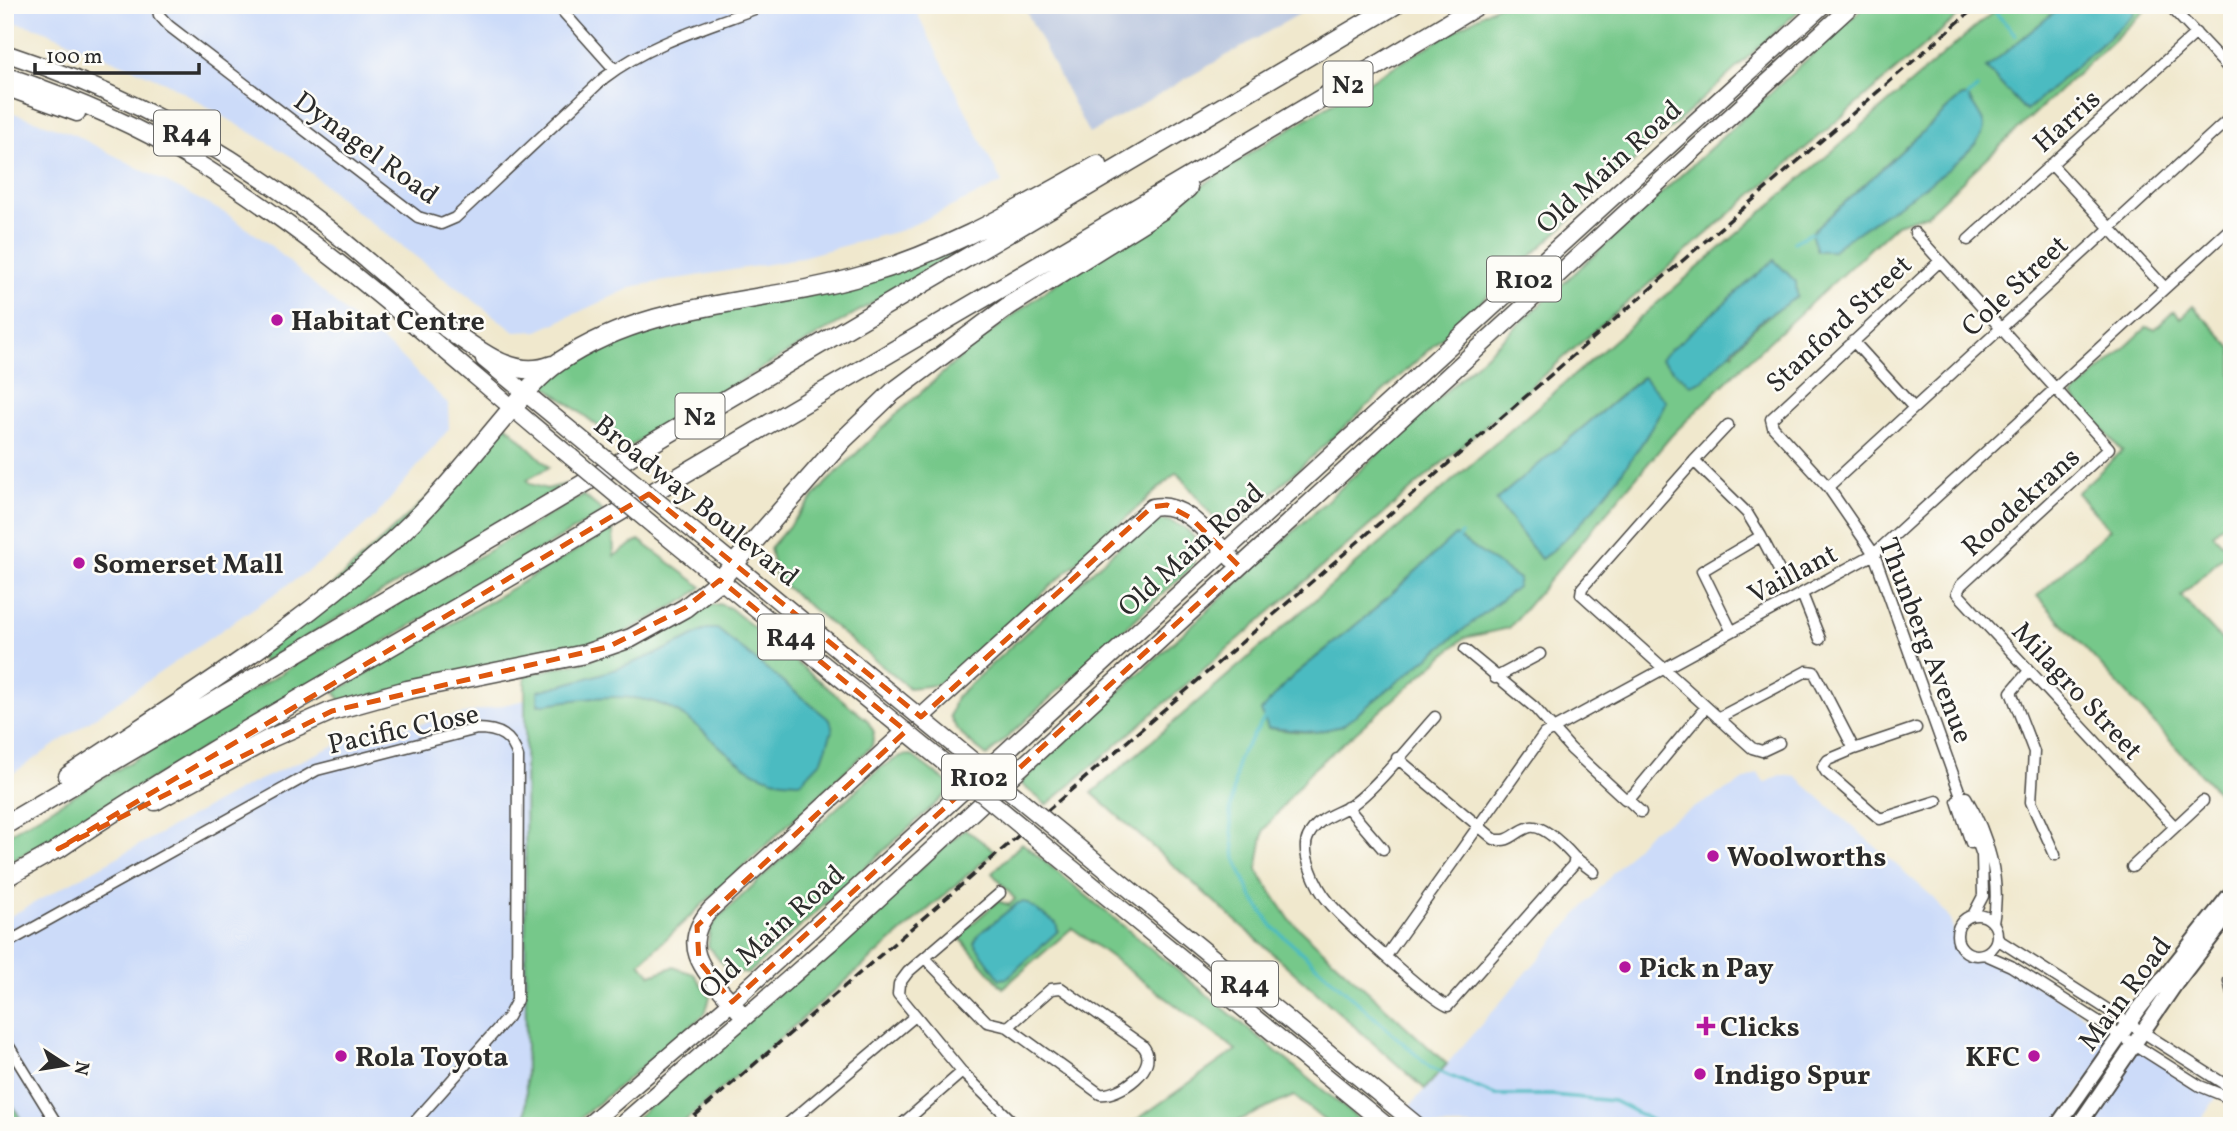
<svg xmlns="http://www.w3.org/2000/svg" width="2237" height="1131" font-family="Vollkorn,serif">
	<rect width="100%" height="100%" fill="#fdfcf7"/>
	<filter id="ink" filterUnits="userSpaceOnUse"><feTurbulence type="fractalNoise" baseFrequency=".0143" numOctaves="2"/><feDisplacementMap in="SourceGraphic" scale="14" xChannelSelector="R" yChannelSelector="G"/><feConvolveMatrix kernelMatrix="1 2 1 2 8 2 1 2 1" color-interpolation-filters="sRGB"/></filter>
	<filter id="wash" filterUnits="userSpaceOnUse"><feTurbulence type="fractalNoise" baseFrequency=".00686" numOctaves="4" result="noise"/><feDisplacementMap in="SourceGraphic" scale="28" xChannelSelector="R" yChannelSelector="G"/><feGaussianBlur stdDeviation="1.57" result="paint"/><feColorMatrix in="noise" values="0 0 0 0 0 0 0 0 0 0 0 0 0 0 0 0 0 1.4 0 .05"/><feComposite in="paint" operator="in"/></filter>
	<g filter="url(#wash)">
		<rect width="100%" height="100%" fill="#f0e8cd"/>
		<!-- built -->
		<path fill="#ccdbf9" d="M5,5h908l89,178 -100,47 -115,31 -152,25 -97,45 -23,1 -166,-126 -55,-48 -127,-75 -127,-54 -35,-9z
			M5,110l66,23 156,81 42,30 76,68 52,41 51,51 1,25 -74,88 -41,36 -329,226z
			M525,700l1,426h-501l-20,-33v-174l241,-133 96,-44z
			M1758,773l7,10 16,-8 15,2 138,121 15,20 10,28 7,7 26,5 127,79 -64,89h-636l-15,-13 245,-281z
			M2133,1047l85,48 -21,31h-118z"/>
		<!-- industrial -->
		<path fill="#b8c5de" d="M1023,5h292l-226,129z"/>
		<!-- green -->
		<path fill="#76c88a" stroke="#507a5a" stroke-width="2" fill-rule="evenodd" d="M1498,5h307l-561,514 -27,3 -40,-50 -216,195 -25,18 -27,3 -133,-109 -6,-31 56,-65 72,-70 75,-67 75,-57 219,-147z
			M1866,5h105l-924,800 -27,-22z
			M2001,5h62l-76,63 39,43 107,-96 -1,-10h19l-224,209 -30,10 -163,150 -62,61 -163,193 -45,10 -153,133 -47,59 -7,40 33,50 157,144 -22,25 -333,-296zM1962,96l6,1 3,5 -139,149 -21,-18zM1774,260l23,37c-26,16 -47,31 -64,56l-20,-38zM1642,377l24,24c-28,58 -71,103 -114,150l-11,8 -44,-59zM1455,536l42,30 -136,144c-31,26 -55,24 -93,18l24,-51 82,-67z
			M960,246l2,4 -335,198 -83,-63 20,-18 65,-34z
			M2193,306l39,42v168l-19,18 16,17 -48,45 51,55v157l-195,-212 73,-67 -33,-36 45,-42 -50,-55 75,-69 8,2 19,-18 7,7z
			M506,425l43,42 -22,13 3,4 17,5 19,-5 -303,178 -5,-8z
			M583,495l21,17 -599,353v-29z
			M1166,520l18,7 13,13 -4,26 -206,190c-14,-11 -30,-22 -37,-40l6,-19 179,-165 16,-11z
			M613,529l1,27 25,-16 63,47 -15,12 -72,39 -273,65 -7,-11z
			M719,604l11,4 137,112 7,12 -2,14 -232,217 11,12 22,-8 21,7 16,23 -5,17 -134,112h-45l-1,-451 65,-15 116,-54z
			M911,755l43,32 -206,187 -20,-3 -20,-25 2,-17 8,-11 163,-151 20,-11z
			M965,829l30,22 -316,275h-52z
			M1022,843l345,283h-36l-37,-30 -68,30h-98l108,-76 -164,-122 -69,60 -45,-52 40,-35 11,4 6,-6 -23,-26z
			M5,1093l20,33h-20z"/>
		<!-- water -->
		<path fill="#4cbbc1" stroke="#3c7376" stroke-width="2" d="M2063,5h69l2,9 -108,97 -40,-43z
			M1962,96h6c4,9 14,20 16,29 5,30 -129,104 -152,126h-15l-6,-18z
			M1774,260l22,22 1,15 -35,22 -59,61 -12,5 -31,-26z
			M1643,377l23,24c-25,50 -80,126 -125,158l-45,-59z
			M1455,535l64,44 -2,8 -175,139 -26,6 -48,-4 -7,-17 31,-34 82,-67z
			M707,629h10l113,91 3,8 -11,32 -21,22c-69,3 -90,-63 -144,-79 -37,-12 -82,-3 -119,2v-14c65,-16 110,-30 169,-62z
			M1025,902l31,21 2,8 -51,47 -7,1 -26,-36 5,-9 39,-31z"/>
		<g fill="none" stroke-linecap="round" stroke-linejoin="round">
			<!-- stream -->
			<path stroke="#4cbbc1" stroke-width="3.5" d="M1996,13l20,22
				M1968,96l9,-8
				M1794,242l17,-9
				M1456,541l5,-7
				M1265,717l-27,42 -8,54 5,45 17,39 20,29 159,142 64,27h57l62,6 49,25"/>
		</g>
	</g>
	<g filter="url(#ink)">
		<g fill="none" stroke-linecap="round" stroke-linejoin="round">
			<!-- minor casing -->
			<g stroke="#494743" stroke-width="13">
				<path id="minor" d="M157,5l2,10 10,11 249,191 23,7 14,-6 149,-140c47,-36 106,-52 161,-73
					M557,5l58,65
					M2169,5l63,67
					M2051,164l114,124
					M1915,233l194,215 -148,137 -4,8 218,234
					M1968,240l228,-207
					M1940,261l-169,158 2,8 55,60 46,67 108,301 1,41 -10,19
					M1853,341l61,67
					M1694,461l34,-36
					M1828,487l404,-371
					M1761,536l21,40
					M1802,594l18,45
					M1731,630l-29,-59 59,-35 -14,-23 -53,-52 -112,127 -1,6 171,154 10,3 17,-8
					M1465,650l69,57 37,42 54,50 8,-4 73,-88
					M2029,671l-18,21 23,60 -3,50 24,53
					M1495,678l45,-24
					M1718,718l89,-47 7,1 40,77 -26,11 -5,7 3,5 54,47 57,-18
					M1854,749l62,-21
					M1397,758l97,81c17,5 21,-8 36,-12 14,-3 37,22 45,31l-2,7 -125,141c-17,-6 -106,-87 -120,-105 -11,-13 -28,-48 -20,-64 9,-19 26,-22 42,-31 23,-14 65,-67 85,-89
					M1966,797c22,37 36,84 27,126
					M1627,799l14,13
					M1957,801l14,42
					M1347,807l36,42
					M1574,857l20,15
					M2132,867l71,-66
					M1000,893l-92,79 -9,12 -1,10 64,78 55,54
					M1957 935a20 20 0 1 1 40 0a20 20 0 1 1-40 0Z
					M1997,939l235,150
					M5,944l312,-174 160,-41c22,0 35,7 41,28l-1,243 -9,17 -97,109
					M1984,954l27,12 189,120 32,13
					M1386,956l158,-222 330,-180 358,-327
					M925,958l62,64 21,5 92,67c18,3 63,-27 42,-49l-81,-57 -10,1 -43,38
					M2232,972l-3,9 3,12
					M5,1040l53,86
					M785,1126l129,-109
					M900,1126l62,-54"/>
			</g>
			<!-- secondary casing -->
			<g stroke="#494743" stroke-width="18">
				<path id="secondary" d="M2057,1126l82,-117 93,-117
					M2078,1126l98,-143 56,-73"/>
			</g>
			<!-- primary casing -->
			<g stroke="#494743" stroke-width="19">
				<path id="primary" d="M5,53c94,31 180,73 261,129 67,45 127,102 189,154
					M5,75c65,22 130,49 188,85 136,83 255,196 378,297
					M5,87l72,26
					M484,359l106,87
					M674,515l304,250
					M655,527l308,251
					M921,717l231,-210c33,-7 59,31 80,52
					M1072,842l346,284
					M1057,856l330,270
					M739,1011c-27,-33 -65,-60 -29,-101l196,-179
					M587,1126l145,-124 1091,-997
					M620,1126l210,-183 1022,-938"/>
			</g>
			<!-- trunk casing -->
			<g stroke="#494743" stroke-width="19">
				<path id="trunk" d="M5,879l53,-30"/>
			</g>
			<!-- motorway casing -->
			<g stroke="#494743" stroke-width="21">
				<path id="motorway" d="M446,328c33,21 66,53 106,37
					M68,776c115,-77 237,-150 337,-247 35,-33 67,-73 98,-110 16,-19 35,-43 56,-57 96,-64 201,-56 306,-87 84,-24 157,-68 233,-110
					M155,801l116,-63 61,-27 75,-21 178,-36 46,-16 54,-30 35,-28 123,-140 50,-48 117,-87 152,-95 26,-22
					M5,825l1390,-820
					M58,849c145,-98 304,-185 455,-274 321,-191 645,-377 965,-570"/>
			</g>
			<!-- minor -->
			<use href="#minor" stroke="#fff" stroke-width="10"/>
			<!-- secondary -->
			<use href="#secondary" stroke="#fff" stroke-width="14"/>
			<!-- primary -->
			<use href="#primary" stroke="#fff" stroke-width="16"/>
			<!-- trunk -->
			<use href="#trunk" stroke="#fff" stroke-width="16"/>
			<!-- motorway -->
			<use href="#motorway" stroke="#fff" stroke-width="18"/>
			<!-- rail -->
			<path stroke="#2b2b2b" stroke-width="3.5" stroke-dasharray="10 5" stroke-linecap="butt" d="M683,1126l1295,-1121"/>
			<!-- primary-bridge casing -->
			<g stroke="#494743" stroke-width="19" stroke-linecap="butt">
				<path id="primary-bridge" d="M590,446l84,69
					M571,457l84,70
					M978,765l94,77
					M963,778l94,78"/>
			</g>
			<!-- primary-bridge -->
			<use href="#primary-bridge" stroke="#fff" stroke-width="16"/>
		</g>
	</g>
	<!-- marked area -->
	<path fill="none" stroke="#df570e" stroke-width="5" stroke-dasharray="14 9" stroke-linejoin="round" d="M649,494l272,223 231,-210 15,-2 24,13 48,48 -237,218 -17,-13 -253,231 -33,-41 -2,-35 209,-195 -186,-151 -35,28 -77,39 -276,64 -274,138z"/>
	<!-- markers -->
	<g fill="#b5179e" stroke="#fdfcf7" stroke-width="2.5">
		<circle cx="277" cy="320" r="7"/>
		<circle cx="79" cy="563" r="7"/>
		<circle cx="1713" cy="856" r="7"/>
		<circle cx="1625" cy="967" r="7"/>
		<path d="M1702.5 1015.5h7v7h7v7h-7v7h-7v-7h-7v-7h7z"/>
		<circle cx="341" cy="1056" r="7"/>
		<circle cx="2034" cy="1056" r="7"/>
		<circle cx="1700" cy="1074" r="7"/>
	</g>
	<g text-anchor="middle" stroke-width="5" stroke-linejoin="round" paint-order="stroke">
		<!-- shield labels -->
		<g fill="#fdfcf7" stroke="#6a6a68" stroke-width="2">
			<rect x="1323.5" y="61.5" width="49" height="45" rx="5"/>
			<rect x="154" y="110.5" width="66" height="45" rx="5"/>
			<rect x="1487" y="256.5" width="74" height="45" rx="5"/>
			<rect x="675.5" y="393.5" width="49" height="45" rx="5"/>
			<rect x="758" y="614.5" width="66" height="45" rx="5"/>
			<rect x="942" y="754.5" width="74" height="45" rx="5"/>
			<rect x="1212" y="961.5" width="66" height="45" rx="5"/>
		</g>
		<g font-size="26" font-weight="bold" fill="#2b2b2b">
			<text x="1348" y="93">N2</text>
			<text x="187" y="142">R44</text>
			<text x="1524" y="288">R102</text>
			<text x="700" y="425">N2</text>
			<text x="791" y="646">R44</text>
			<text x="979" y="786">R102</text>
			<text x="1245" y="993">R44</text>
		</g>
		<!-- street labels -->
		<g font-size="28" fill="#2b2b2b" stroke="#fdfcf7">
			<text transform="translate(2066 120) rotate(-42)" y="10">Harris</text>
			<text transform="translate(367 147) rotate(36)" y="10">Dynagel Road</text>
			<text transform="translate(1608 166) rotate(-42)" y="10">Old Main Road</text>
			<text transform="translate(2014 285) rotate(-43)" y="10">Cole Street</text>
			<text transform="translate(1838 323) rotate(-43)" y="10">Stanford Street</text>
			<text transform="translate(697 500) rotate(39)" y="10">Broadway Boulevard</text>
			<text transform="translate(2020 501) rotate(-42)" y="10">Roodekrans</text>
			<text transform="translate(1190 549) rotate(-42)" y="10">Old Main Road</text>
			<text transform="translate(1792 573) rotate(-28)" y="10">Vaillant</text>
			<text transform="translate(1927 640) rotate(69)" y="10">Thunberg Avenue</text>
			<text transform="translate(2078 690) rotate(47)" y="10">Milagro Street</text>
			<text transform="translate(403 728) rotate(-12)" y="10">Pacific Close</text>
			<text transform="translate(771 931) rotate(-42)" y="10">Old Main Road</text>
			<text transform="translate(2124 993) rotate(-53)" y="10">Main Road</text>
		</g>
		<!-- poi labels -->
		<g font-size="28" font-weight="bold" fill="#2b2b2b" stroke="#fdfcf7" text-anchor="start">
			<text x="291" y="330">Habitat Centre</text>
			<text x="93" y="573">Somerset Mall</text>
			<text x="1727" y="866">Woolworths</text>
			<text x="1639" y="977">Pick n Pay</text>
			<text x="1720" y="1036">Clicks</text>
			<text x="355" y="1066">Rola Toyota</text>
			<text x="2020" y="1066" text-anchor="end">KFC</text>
			<text x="1714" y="1084">Indigo Spur</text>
		</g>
	</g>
	<!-- margin -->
	<rect width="2237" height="1131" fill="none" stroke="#fdfcf7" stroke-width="28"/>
	<!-- north arrow -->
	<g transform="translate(66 1065) rotate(102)" stroke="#fdfcf7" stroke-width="5" paint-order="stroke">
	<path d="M0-5L12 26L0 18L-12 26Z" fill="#2b2b2b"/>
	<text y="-10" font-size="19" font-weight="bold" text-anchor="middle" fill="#2b2b2b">N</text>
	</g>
	<!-- scale -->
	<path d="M35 63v10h164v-10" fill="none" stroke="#2b2b2b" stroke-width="3.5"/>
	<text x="46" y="63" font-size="21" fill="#2b2b2b" stroke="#fdfcf7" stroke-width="5" paint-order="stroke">100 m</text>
</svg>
